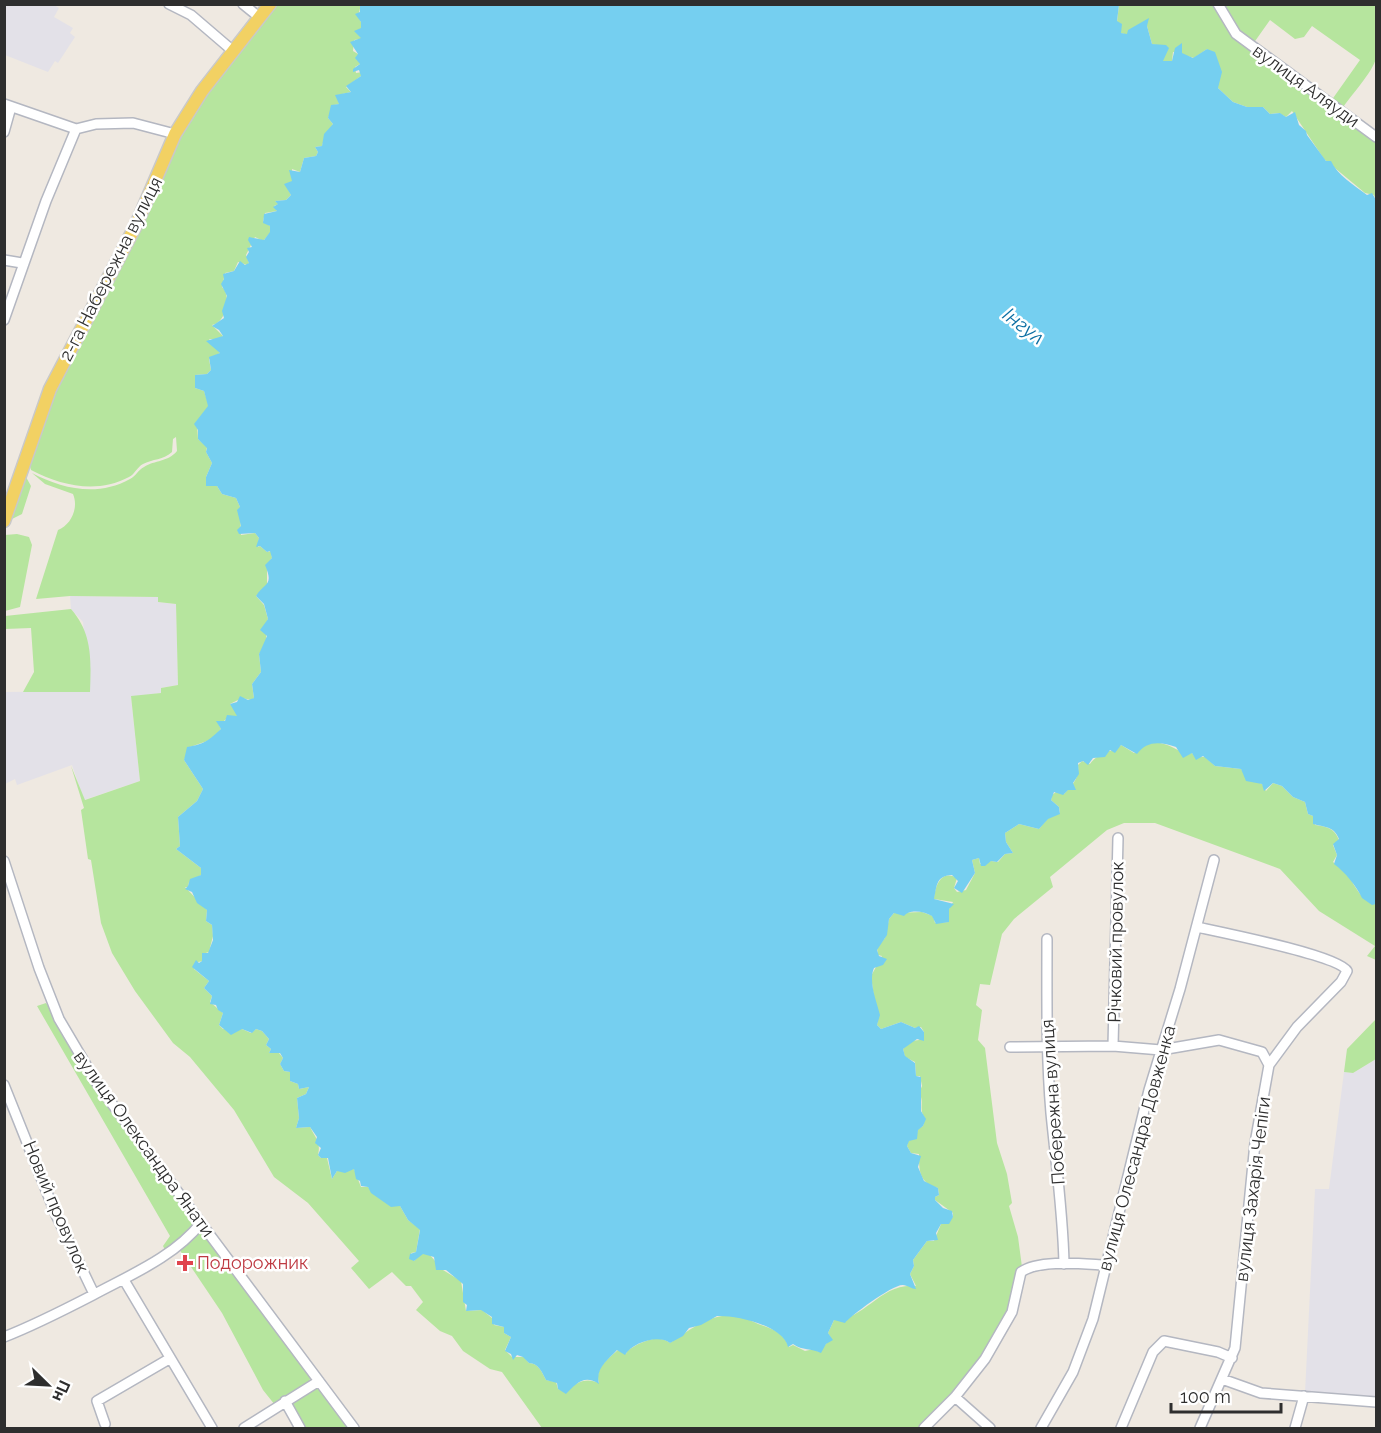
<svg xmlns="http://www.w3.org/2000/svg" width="1381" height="1433" font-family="Raleway,sans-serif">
	<rect width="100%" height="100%" fill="#efe9e1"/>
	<!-- industrial -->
	<path fill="#e3e1e8" d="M4,5h50l5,3 -5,9 19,11 -3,5 5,4 -17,26 -3,-2 -7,11 -43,-17z
		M70,596l88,1v5l18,2 2,81 -17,3v5l-30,4 9,84 -56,19 -12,-35 -55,20 -2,-6 -10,5v-92l85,-1 -7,-69 -12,-13z
		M1376,1059v340l-71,-6 10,-204h14l15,-117 9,1z"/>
	<!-- green -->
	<path fill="#b6e59e" d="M276,5h85l-3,11 3,6v17l-7,1 -1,11 5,3 2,10 -5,3 1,6 6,-1 -1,4 -15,11 5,5 -13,3 1,9 -5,1 -6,13 5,6 -8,12 -3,10 -7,1 3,5 -2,4 -12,2 -4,14 -8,-3v13l-5,5 4,8 -5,5 -11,1 4,3 -5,2 3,5 -12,2 -2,8 7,5v7l-7,8 -8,-4 -9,18 3,8 -2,2 -9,-3 -4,9 -9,2 -3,14c10,9 4,36 -10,38l11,11 -4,3h-10l11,14 -11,6 2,11 -4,4 -12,1v13l9,3 5,15 -12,17 1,16 9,8 -1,5 6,11 -6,14v9h11l5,8 14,4 4,9 1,28 14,-2 4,5 -1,9 2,-1 7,6 4,-1 1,7 -5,7v20l-11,11 8,9 4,14 -4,9c5,10 1,18 -5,26l2,18 -9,12 2,14 -3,2 -9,-2 -12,6 8,9 -1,3h-8l-6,6 -6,-1 4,8 -8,10 -23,8 -6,13 19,29 -6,12 -19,16 2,29 -4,3 25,19v7l-12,7 -1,5h-3l22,23 -1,11 6,4 1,11 -4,16 -7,2 1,7 -5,1 -4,7 15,12 -5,7 8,8 -2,6 13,11 -4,12 4,4h19l9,4 5,-4 6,2 7,8 -3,6 5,4 -2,4h10l4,5 -3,6 4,7 6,1v9l8,3 1,5 10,-2 -3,7 -9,4 2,20 -3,10 14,-1c6,12 11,15 8,28l3,3h6l5,21 5,-8 17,-2 7,18h7c7,9 21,19 32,19l8,14 12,9 -4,23 -5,1 3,8 7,-7h8l14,16 18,11 5,30 16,-1 10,8 2,7 10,2v6l7,4 -6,13 7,7h12l5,6c9,0 13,9 17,17l10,2 2,7 7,3c11,-10 21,-15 34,-9 -5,-15 10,-25 19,-33l8,4 1,-3c12,-8 30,-18 43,-8 21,-14 39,-29 65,-28 8,0 19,8 26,10 14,5 22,8 28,22l4,-2 12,6 9,-2 5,3 12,-14 -3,-5 6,-13c31,0 47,-38 82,-34l-6,-12 4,-8 -1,-6 14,-19h7l7,-17 12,-7v-4l-18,-13v-3l4,-2 -1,-7c-19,-5 -19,-17 -19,-34l-8,-1 -4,-7 1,-5 8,-4 2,-8 5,-3 2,-8c-7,-8 0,-17 -6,-25l3,-7 -2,-10h-4l-1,-14 -10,-5 -2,-8 8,-8 8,-1 5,-8 -3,-5 -6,1 -14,-6 -20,7 -4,-4 2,-12 -4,-8 -4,-29 11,-20 -4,-1 -1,-7 8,-10 4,-19 5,-6 28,-1 11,4 2,7 14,-1v-13l4,-7 -19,-3c1,-13 7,-30 23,-21l-3,10 3,4 9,-2 9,-17 -3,-13 7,-2 1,6 11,-3 7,1 7,-8 8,-1 -7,-11 -1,-9 14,-9 20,5 9,-11 12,-5 -1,-6 -8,-7 1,-5 4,-3 8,2c7,-8 16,-15 14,-29l4,-4 8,3c3,-6 18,-15 24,-13l7,-6 13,8c7,-2 8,-8 16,-10 19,-3 28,12 42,10l3,4h10l10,9 26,3 6,9 15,6 4,7 7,-8 9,3 11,11 12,5 3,12 5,2 2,9c11,2 19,2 24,15l-6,5 4,10 -4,7c5,4 12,8 15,13 7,11 14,27 28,29v56l-9,-4 8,-10 -56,-35 -39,-42 -125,-46h-31l-17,7 -57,47 3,10 -39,32 -12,15 -12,51 -10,-1 -4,21 6,5 -4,30 7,8 12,95 10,31 5,29 -3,3 9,31 4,30 -12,46 -36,58 -52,57h-380l-40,-56 -12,-3 -27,-18 -11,-15 -12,-5 -24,-21 7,-8 -12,-16h-5l-14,-14 -23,17 -18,-21 8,-7 -51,-58 -34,-26 -40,-67 -44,-53 -17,-14 -38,-52 -23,-38 -11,-30 -10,-63 -3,-1 -7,-49 3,-2 -13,-42 14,34 55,-19 -9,-85 30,-3v-5l17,-3 -2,-81 -18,-2v-5l-88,-1 -34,3 22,-69c13,-5 21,-22 15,-36l-28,-10 -13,-11c30,16 66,24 98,6 6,-3 8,-9 14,-12 11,-7 24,-5 33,-16l-1,-14 -3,2 -1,13c-8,8 -20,7 -29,12 -6,3 -8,10 -14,13 -32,17 -67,9 -98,-7l-2,-7 25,-71 126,-253 28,-47z
		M1119,5h96l9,16 152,120v59l-2,-5 -9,-2 -41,-34 -32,-48 -6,6 -7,-4 -9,1 -7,-7h-16l-14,-5 -15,-14 -1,-26 -10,-13 -13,9 -21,-6 -1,9h-10l-1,-15 -9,-2 -5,-18 -19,9 -7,-2 -4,-11z
		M1220,5h156c0,16 4,37 0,53 -3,14 -25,37 -34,51l-11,-8 29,-41 -48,-34 -8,11 -9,2 -25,-19 -17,24 -14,-11z
		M26,477l5,9 -9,28 -10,5z
		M17,534l12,3 3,8 -12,62 -15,4v-76z
		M71,609c22,25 20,52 19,83h-67l11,-20 -3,-44 -26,1v-13z
		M46,1003l148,216c1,16 -17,24 -29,31l-2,-4 7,-10 -133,-230z
		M1376,1019v40l-23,14 -9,-1 3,-23z
		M200,1230l111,146 -2,6 -34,23 -12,-15 -41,-77 -43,-64z
		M315,1388l5,1 30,39h-49l-11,-26z"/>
	<!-- water -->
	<path fill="#75cff0" d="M360,5h759l-2,16 5,3 -1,9 6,1 1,-4 21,-12 -2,8 5,18 14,1 3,3 -6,13h9l3,-13 7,-5v10l11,5 14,-9 8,3 7,20 -4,16 15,14 14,5h16l7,7 10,-1 6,4 9,-5 4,13 7,6 1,4 19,26h5c6,14 23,24 36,34l5,-2 4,7v704l-4,1 -10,-7c-5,-11 -17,-26 -28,-34l3,-9 -4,-11 6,-5c-5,-13 -15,-12 -26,-15v-8l-5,-2 -3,-12 -12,-5 -11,-11 -9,-3 -9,8 -2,-7 -16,-3 -5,-12 -26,-3 -12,-10 -7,4 -4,-7 -9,5 -7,-11c-16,-6 -30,-6 -39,7l-16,-9 -6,8 -5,-3 -5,7 -12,1 -5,7 -5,-4 -5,2 1,11 -6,9 3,7h-8l-5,5 -9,-3 -3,8 8,7 1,7 -12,5 -9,10 -20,-5 -14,9 1,9 7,11 -8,1 -8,8 -6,-1 -6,5h-4l-2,-8 -7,2 3,13 -13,20 -8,-5 4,-7 -6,-6c-17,1 -15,12 -18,24l20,5 -5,5v13l-13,2 -4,-8c-8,-5 -23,-7 -28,0l-10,-3 -5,6 -2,16 -10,15 2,6 8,3 -4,6 -9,3c-6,14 3,34 6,47l-3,10 4,4 20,-7 14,6 4,-2 5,6v9l-7,-2 -14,10 2,7 10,7 1,13 5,1v34l5,8 -3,7 -5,4 -1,9 -8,2 -2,5 4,7 10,3 -3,11 6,14 14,7 1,7 -4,2v3l8,8 9,3 1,6 -4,7h-8l-5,9 2,7 -11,1 -14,19 1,6 -4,8 6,15c-4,0 -9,-4 -13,-4 -10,-1 -54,32 -58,38l-11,-3 -6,13 5,7 -7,4 -5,9c-10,-5 -18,-2 -28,-9l-5,3c-5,-22 -53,-32 -71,-31l-16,9 -12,3 -6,8 -13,7c-12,-9 -38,0 -45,12l-8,-5c-9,10 -22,18 -18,34 -15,-10 -23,0 -33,10l-8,-5 -1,-6 -11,-3c-4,-8 -8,-17 -17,-17l-6,-6 -6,-2 -4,5 -2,-6 -6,-3 6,-14 -7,-4v-6l-12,-3v-7l-11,-7 -15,1 1,-6 -4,-3v-18l-17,-14h-10l-2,-13 -11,-3 -9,7 -5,-2 1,-5 6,-2 4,-22 -12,-10 -8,-14 -9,1 -20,-14 -3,-6 -7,-1 -1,-5 -4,-2 -2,-10 -9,4 -8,-2 -5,8 -4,-21h-7l-3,-3 3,-7 -6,-5 2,-6 -7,-10 -14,1 3,-10 -2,-20 9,-4 3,-7 -10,2 -1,-5 -8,-3v-9l-6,-1 -4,-7 3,-6 -3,-5h-11l2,-4 -5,-4 3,-6 -7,-8 -6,-2 -4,4 -10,-4 -11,6 -12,-10 4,-12 -5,-3 -2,-5 -6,-1 2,-8 -8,-8 5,-7 -17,-14 4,-7 3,3 3,-2v-8h6l5,-13 -1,-15 -6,-4 1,-11 -10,-7 -5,-11 -7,-3 3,-3 2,-7 11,-4v-7l-25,-19 4,-3 -2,-29 19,-16 6,-12 -19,-29 3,-13c18,-3 22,-7 34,-18l-5,-8h9l2,-6 10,1 -7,-12 7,-2 3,-6 8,4 6,-2 -2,-14 9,-12 -2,-18 8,-18 -7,-6 8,-11 -4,-15 -8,-8c9,-14 18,-10 9,-31l7,-7 -2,-7 -3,1 -7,-6 -4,1 3,-9 -4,-5 -16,1 -2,-4 4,-4 -4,-16 3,-3 -4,-9 -14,-4 -5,-8h-11v-9l6,-14 -6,-11 1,-4 -9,-9v-9l-4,-6 14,-18 -4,-15 -9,-3v-13l12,-1 4,-4 -2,-13 11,-4 -14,-12 17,-5 -4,-6 -7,-4 12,-8 -2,-7 5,-15 -6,-12 3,-5 -1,-5 11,-3 6,-10 5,4 4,-2 -3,-6 3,-5 -2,-4 5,-1 -4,-7 1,-3 15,3 6,-8v-6l-7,-3 1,-9 13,-3 -4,-4 5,-3 -3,-3 11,-1 5,-5 -7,-11 8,-3 -3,-11 11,2 4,-14 12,-2 2,-4 -3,-5 7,-1 2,-12 9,-10 -5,-6 3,-13 8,-1 -4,-9 16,-3 -5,-6 15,-10 -2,-6 -6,2v-3l7,-5 -5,-6 3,-4 -8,-12 11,-4 -7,-7 7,-3v-6l-6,-8 5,-2z"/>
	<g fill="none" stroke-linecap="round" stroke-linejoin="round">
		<!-- minor casing -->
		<g stroke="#b4b7c1" stroke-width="12">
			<path id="minor" d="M169,4l22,11 42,36
				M243,4l16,13
				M1218,4l18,30 140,103
				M4,104l72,25 20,-5 37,-1 42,11
				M4,132l7,-25
				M4,260l18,3
				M4,320l42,-119 30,-72
				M4,861l35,107 20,51 39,66 256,343
				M1197,927c23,5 143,29 150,44l-6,11 -44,45 -28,38 -14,78 -20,205 -35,80
				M1047,939c0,58 -1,116 4,174 5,51 12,100 13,151
				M1113,1046l5,-208
				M1010,1047l103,-1 48,4 58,-10 43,12 7,13
				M4,1085l52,130 38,79
				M124,1280l88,148
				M4,1337c31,-12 60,-27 89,-42 37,-20 81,-38 108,-72
				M1222,1379l39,14 115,9
				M955,1397l35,31
				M285,1401l15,27
				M105,1424l-8,-23 72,-42
				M244,1428l75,-47
				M924,1428l31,-31 30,-38 27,-47 9,-40c18,-13 63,-8 84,-7
				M1041,1428l32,-56 20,-53 56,-229 31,-101 34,-129
				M1121,1428l32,-76 11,-11 54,11 14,6
				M1295,1428l9,-32"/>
		</g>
		<!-- major casing -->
		<g stroke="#c9c9c9" stroke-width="15">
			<path id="major" d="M4,521l46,-132 86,-164 39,-91 27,-43 68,-87"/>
		</g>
		<!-- minor -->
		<use href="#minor" stroke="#fff" stroke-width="9"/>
		<!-- major -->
		<use href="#major" stroke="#f2d163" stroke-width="12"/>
	</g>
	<!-- markers -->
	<path fill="#e0444e" stroke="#fff" stroke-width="2" d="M182 1254h6v6h6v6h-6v6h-6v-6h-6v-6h6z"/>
	<g text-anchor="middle" stroke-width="5" stroke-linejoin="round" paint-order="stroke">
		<!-- street labels -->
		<g font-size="18" fill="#2e2e2e" stroke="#fff">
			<text transform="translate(1306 86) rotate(36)" y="6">вулиця Аляуди</text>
			<text transform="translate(111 269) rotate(-63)" y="6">2-га Набережна вулиця</text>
			<text transform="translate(1116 942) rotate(-89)" y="6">Річковий провулок</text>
			<text transform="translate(1053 1102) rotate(-94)" y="6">Побережна вулиця</text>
			<text transform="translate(144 1144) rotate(54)" y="6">вулиця Олександра Янати</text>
			<text transform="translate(1137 1148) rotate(-75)" y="6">вулиця Олесандра Довженка</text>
			<text transform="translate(1253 1189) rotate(-83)" y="6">вулиця Захарія Чепіги</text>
			<text transform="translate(56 1207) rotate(67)" y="6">Новий провулок</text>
		</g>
		<!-- health labels -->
		<g font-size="18" fill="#be3a42" stroke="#fff" text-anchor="start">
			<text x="197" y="1269">Подорожник</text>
		</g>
		<!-- water labels -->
		<g font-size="20" font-style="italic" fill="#0d6fa3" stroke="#fff">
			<text transform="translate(1024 326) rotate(37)" y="7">Інгул</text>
		</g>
	</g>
	<!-- border -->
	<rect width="1381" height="1433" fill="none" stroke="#2e2e2e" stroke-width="12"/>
	<!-- north arrow -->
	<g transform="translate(48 1385) rotate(114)" stroke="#ffffff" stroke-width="4.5" paint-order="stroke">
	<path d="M0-4.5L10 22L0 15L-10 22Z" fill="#2e2e2e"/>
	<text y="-9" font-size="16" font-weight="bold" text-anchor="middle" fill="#2e2e2e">Пн</text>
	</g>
	<!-- scale -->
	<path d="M1171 1403v9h110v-9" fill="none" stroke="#2e2e2e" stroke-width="3"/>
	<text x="1180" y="1403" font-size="18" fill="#2e2e2e" stroke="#ffffff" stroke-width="4.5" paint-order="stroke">100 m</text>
</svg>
